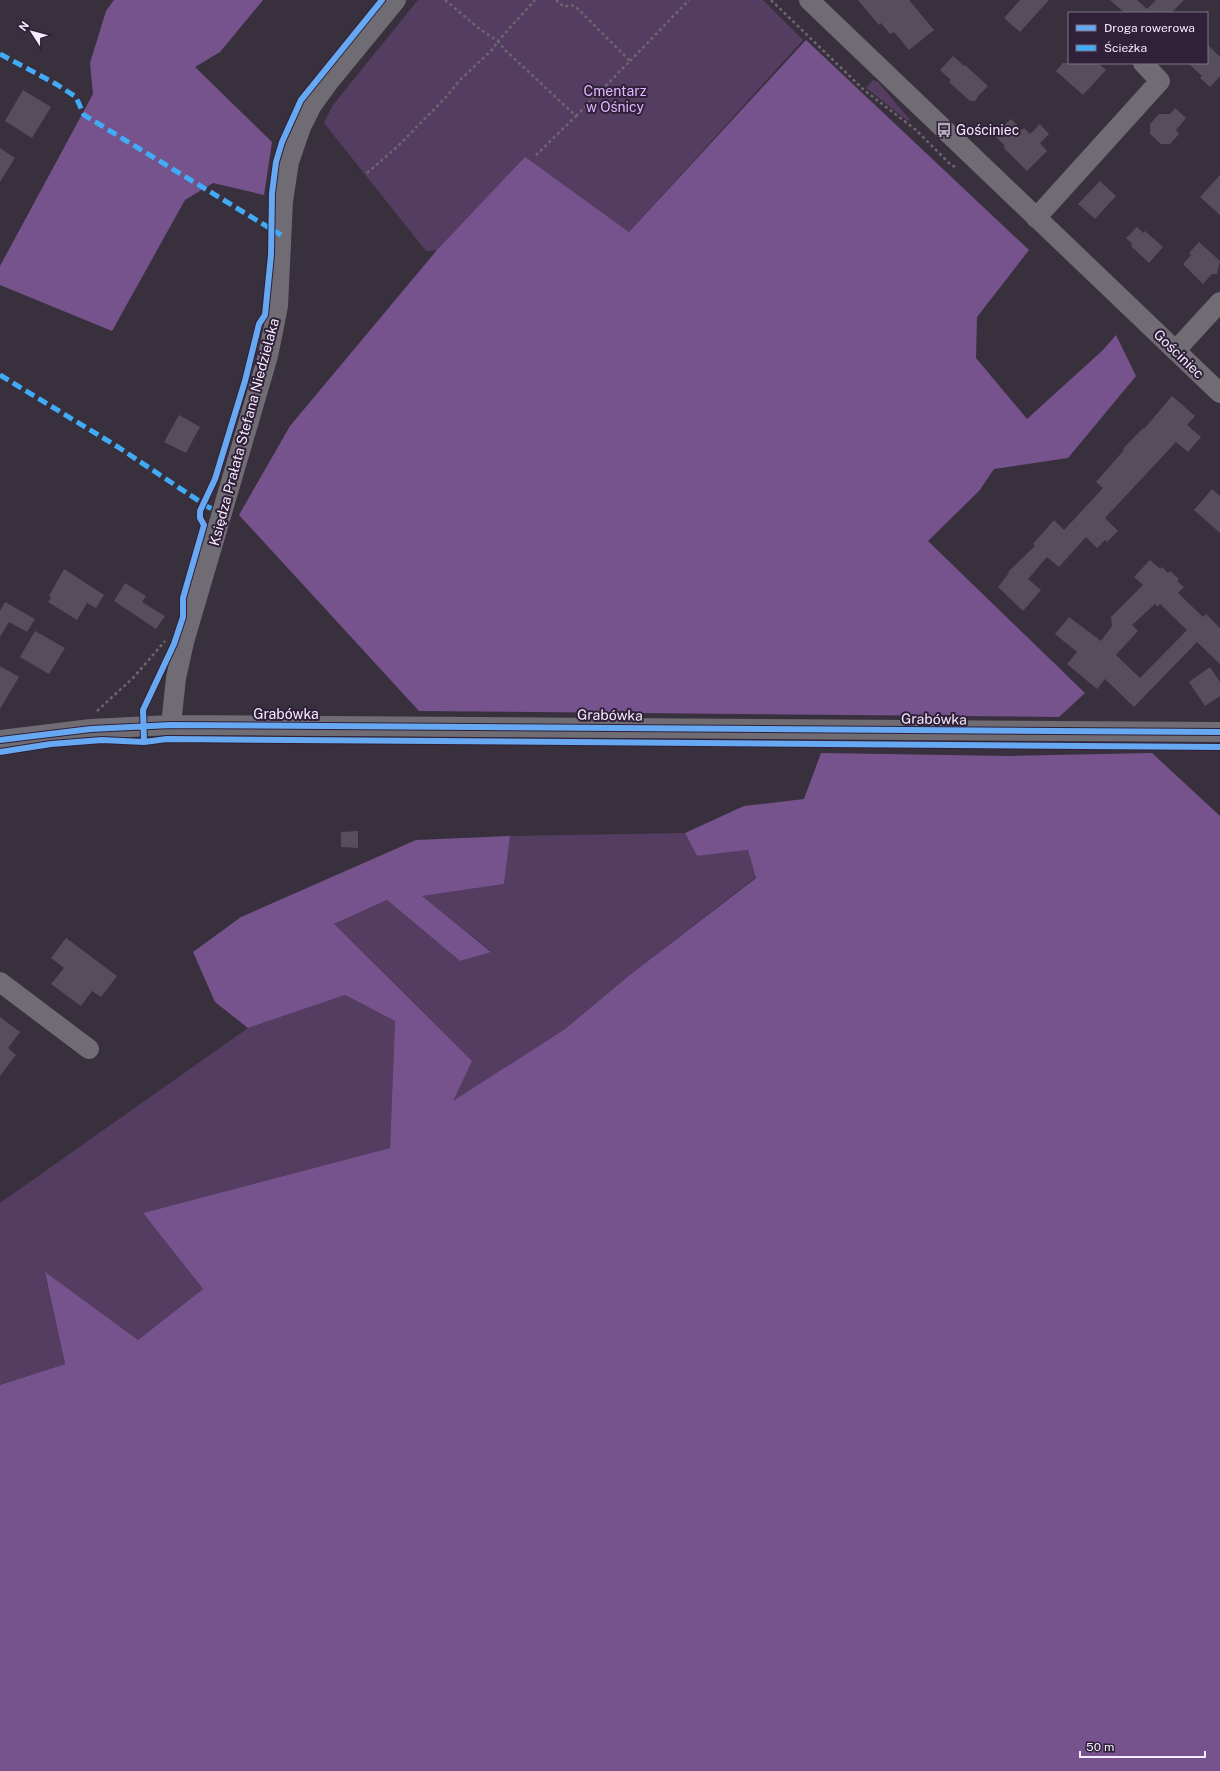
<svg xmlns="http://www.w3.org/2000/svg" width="1220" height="1771" font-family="'Public Sans',sans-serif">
	<rect width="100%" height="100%" fill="#39303e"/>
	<!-- green -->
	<path fill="#543d61" d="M418,0h345l40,40 -174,192 -104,-74 -88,92 -11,1 -102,-128 9,-18z
		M873,80l5,2 32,38 -2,1 -42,-33z
		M685,833l12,23 51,-6 8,27 -125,97 -66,55 -113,73 -118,-178 53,-24 73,61 31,-10 -70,-55 83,-12 6,-48z
		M345,995l50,26 -5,127 -247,65 60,76 -65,51 -93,-67 20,91 -65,21v-182l248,-175z"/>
	<!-- forest -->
	<path fill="#76538d" d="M114,0h149l-43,52 -25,15 77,75 -8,53 -51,-12 -28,17 -73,131 -112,-46v-19l93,-172 -3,-31 16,-52z
		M806,40l223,210 -52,67 -1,41 51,61 76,-69 13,-15 20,41 -68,82 -74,11 -15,22 -51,50 157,152 -26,24 -640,-6 -180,-196 51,-89 147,-176 88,-93 104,75z
		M821,753l189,3 142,-3 68,63v955h-1220v-386l65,-21 -20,-92 93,68 65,-51 -60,-76 247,-65 5,-127 -50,-26 -97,33 -33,-26 -22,-50 48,-35 175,-77 94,-4 -6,48 -82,12 69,56 -31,9 -73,-61 -53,24 138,137 -19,40 112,-72 66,-55 125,-96 -8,-28 -51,6 -12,-23 59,-27 60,-7z"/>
	<!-- building -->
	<path fill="#564e5b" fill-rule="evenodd" d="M858,0h51l25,30 -25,20 -15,-18 -4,2 -9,-11 -2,2z
		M1020,0h29l-29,32 -16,-14z
		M1110,0h27l10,9 9,-9h28l-13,13h-46z
		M1207,44l13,13v19l-10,11 -10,-9 2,-2 -14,-13h19z
		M953,56l11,10 1,-1 23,21 -9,9 -4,6h-5l-21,-19 2,-2 -11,-10z
		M1063,63h35l8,7 -23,25 -27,-24z
		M23,90l28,17 -19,31 -27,-17z
		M1175,108l11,10 -10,12 3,4 -9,10h-9l-11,-10v-10l9,-10h11z
		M1011,119l11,11 2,-2 6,6 10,-10 9,10 -9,9 7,8 -20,20 -24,-24 2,-1 -11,-11z
		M0,148l15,10 -15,24z
		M1220,175v40l-20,-18z
		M1100,181l16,15 -21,23 -17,-15z
		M1137,227l6,6 2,-2 18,16 -14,16 -18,-17 1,-2 -6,-6z
		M1199,242l21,19 -3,13h-5l-9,10 -20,-20 8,-9 -2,-2z
		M1172,396l23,20 -8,9 14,12 -13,15 -12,-10 -71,76 13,13 -11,11 -2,-2 -8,8 -11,-11 -27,30 -12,-10 -19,22 13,11 -18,21 -25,-24 11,-14 -1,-1 27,-26 -2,-2 21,-24 10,10 39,-42 -7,-6 28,-32 -1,-1 20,-21 1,1z
		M179,415l21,12 -14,26 -22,-11z
		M1212,489l8,7v37l-26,-23z
		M1150,560l10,9 2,-2 6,6 2,-2 9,8 -2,2 7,6 -6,6 25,24 3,-3 14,14v36l-23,-22 -63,65 -29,-28 -8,10 -30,-25 10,-12 -22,-18 14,-17 32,24 11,-15 -1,-9 32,-32 -9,-8zM1155,604l3,3 2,-3 27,26 -47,48 -24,-23 22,-24 -6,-6z
		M64,569l40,26 -8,13 -9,-5 -10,17 -29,-18 3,-4 -2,-2z
		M125,583l21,13 -4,6 23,14 -9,13 -42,-28z
		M5,602l30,17 -8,13 -18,-10 -9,15v-26z
		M35,631l30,17 -16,26 -29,-17z
		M0,666l19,11 -19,32z
		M1210,667l10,15v14l-15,10 -16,-24z
		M358,831v17l-17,-1v-15z
		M66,938l51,38 -16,21 -9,-6 -11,15 -30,-22 13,-16 -13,-10z
		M0,1017l20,15 -12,16 8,7 -16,21z"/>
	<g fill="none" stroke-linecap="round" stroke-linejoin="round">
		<!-- path -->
		<path stroke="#6c666f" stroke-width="2.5" stroke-dasharray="3 3" stroke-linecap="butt" d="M445,0l36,30 17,11 37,-41
			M556,0l8,7 6,-2 5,1 55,55 -54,55
			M771,0l93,90 52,40 33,33 6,4
			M630,61l59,-61
			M367,173l30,-26 51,-52 11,-14 34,-32 5,-8 6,8 72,67 -42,41
			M97,711l37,-34 31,-36"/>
		<!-- minor -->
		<path stroke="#706c73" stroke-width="20" d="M809,0l411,393
			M1036,218l124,-137 -17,-18
			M1176,350l44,-48
			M171,725l5,-47 8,-36 84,-286 10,-50 5,-105 6,-39 12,-35 11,-22 16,-22 68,-83
			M0,740l91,-11 80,-4 1049,7
			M0,982l89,67"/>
		<!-- quiet -->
		<path stroke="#42abf6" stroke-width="5" stroke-dasharray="10 5" stroke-linecap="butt" d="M0,54l56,30 20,13 8,18 197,120
			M0,375l118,72 90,60 15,7"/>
		<!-- cycleway casing -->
		<g stroke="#302039" stroke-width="8">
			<path id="cycleway" d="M0,740l91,-11 80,-4 1049,7
				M144,742l-1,-32 31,-66 9,-27v-19l21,-73 -4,-7v-7l15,-32 30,-98 14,-57 6,-9 6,-60 1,-62 4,-31 6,-20 19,-42 81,-100
				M0,752l51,-8 51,-4 42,2 23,-3 1053,8"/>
		</g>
		<!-- cycleway -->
		<use href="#cycleway" stroke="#66a8f1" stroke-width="6"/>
	</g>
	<!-- icons -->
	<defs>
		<g id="bus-bare" transform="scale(1.2)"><path d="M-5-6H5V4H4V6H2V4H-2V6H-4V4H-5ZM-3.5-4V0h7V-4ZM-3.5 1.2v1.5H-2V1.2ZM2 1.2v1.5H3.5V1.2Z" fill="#b4aaba" stroke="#302039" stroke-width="2.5" paint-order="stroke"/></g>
	</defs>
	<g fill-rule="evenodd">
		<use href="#bus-bare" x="944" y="130"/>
	</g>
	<g text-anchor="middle" stroke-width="4" stroke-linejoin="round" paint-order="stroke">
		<!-- park labels -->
		<g font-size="14" fill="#e2b6ff" stroke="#302039">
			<text x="615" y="96">Cmentarz<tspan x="615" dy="16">w Ośnicy</tspan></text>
		</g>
		<!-- poi labels -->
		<g font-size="14" fill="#f6ecfd" stroke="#302039" text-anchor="start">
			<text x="956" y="135">Gościniec</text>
		</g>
		<!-- street labels -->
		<g font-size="14" fill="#f6ecfd" stroke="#302039">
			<text transform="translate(1179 354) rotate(44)" y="5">Gościniec</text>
			<text transform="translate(244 432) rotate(-75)" y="5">Księdza Prałata Stefana Niedzielaka</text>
			<text x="286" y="719">Grabówka</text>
			<text transform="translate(610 715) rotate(1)" y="5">Grabówka</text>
			<text transform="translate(934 719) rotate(1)" y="5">Grabówka</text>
		</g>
	</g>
	<!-- legend -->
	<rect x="1068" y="12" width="140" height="52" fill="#302039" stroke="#7f7287"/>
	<rect x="1076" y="25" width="20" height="6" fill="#66a8f1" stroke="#7f7287"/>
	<text x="1104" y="32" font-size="12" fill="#f6ecfd">Droga rowerowa</text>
	<rect x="1076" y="45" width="20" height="6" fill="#42abf6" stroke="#7f7287"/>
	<text x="1104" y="52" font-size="12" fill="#f6ecfd">Ścieżka</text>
	<!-- north arrow -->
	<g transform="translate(32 32) rotate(306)" stroke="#302039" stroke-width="3" paint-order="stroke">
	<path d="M0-3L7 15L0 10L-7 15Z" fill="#f6ecfd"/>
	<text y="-6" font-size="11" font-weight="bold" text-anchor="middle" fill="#f6ecfd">N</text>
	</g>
	<!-- scale -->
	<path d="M1080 1751v6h125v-6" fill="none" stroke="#f6ecfd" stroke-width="2"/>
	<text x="1086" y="1751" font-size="12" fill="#f6ecfd" stroke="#302039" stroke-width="3" paint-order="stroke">50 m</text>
</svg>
